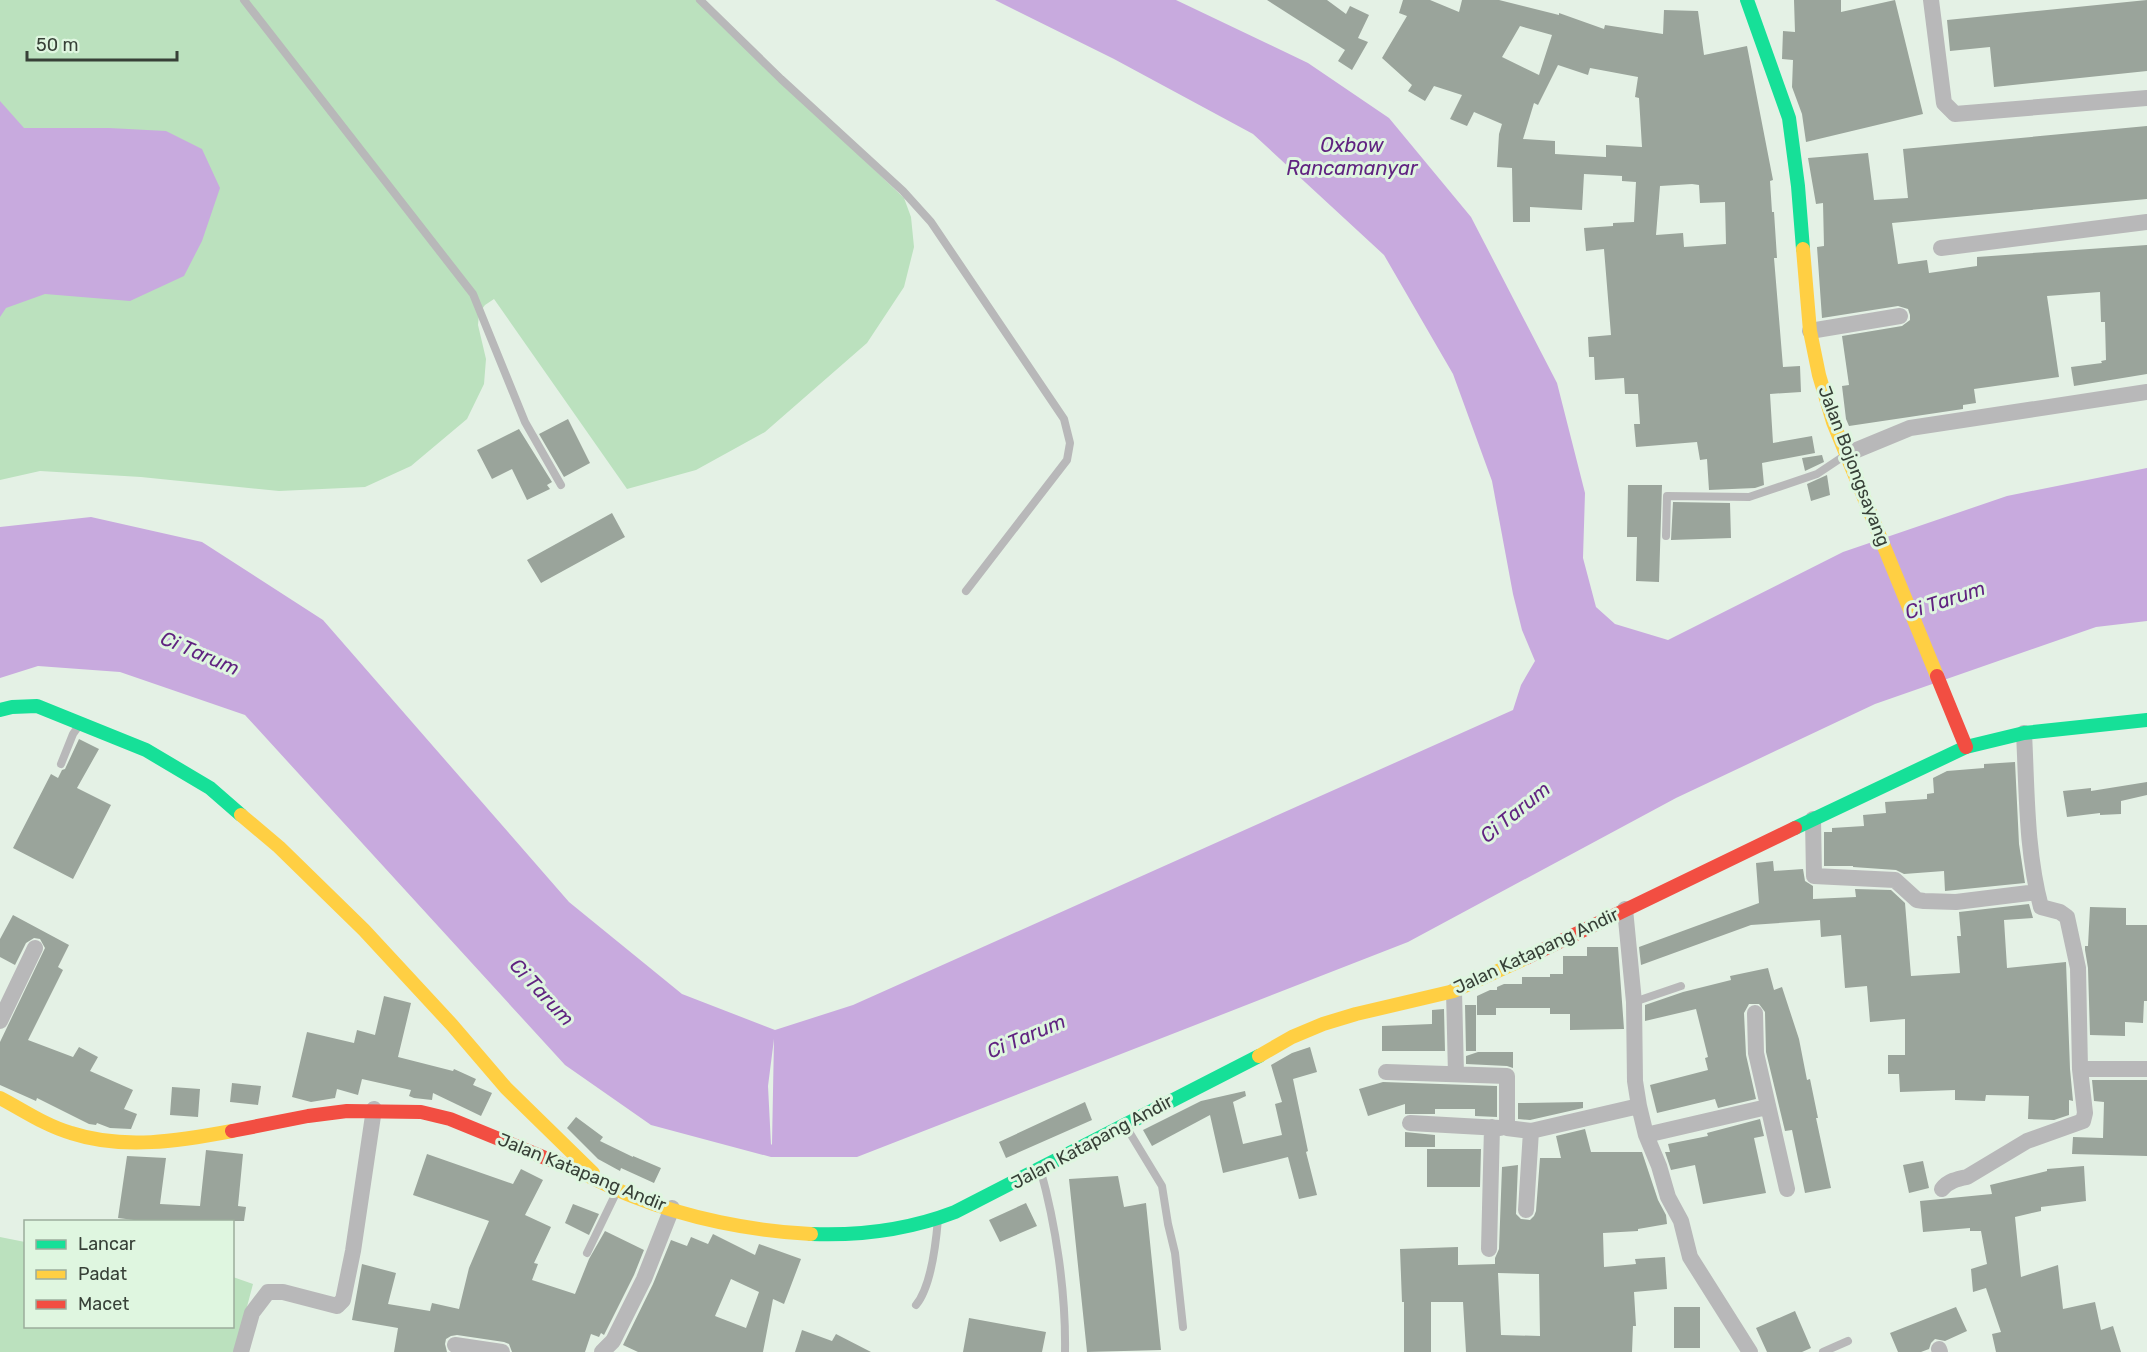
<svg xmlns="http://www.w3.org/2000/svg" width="2147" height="1352" font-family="Rubik,sans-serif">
	<rect width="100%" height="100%" fill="#e4f1e5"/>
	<!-- green -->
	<path fill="#bbe1be" d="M0,0h696l208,198 7,19 3,30 -10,40 -37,56 -102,89 -69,38 -69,19 -133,-190 -9,6 -6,8 -1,12 8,34 -2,25 -17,35 -56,47 -46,21 -86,4 -138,-14 -101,-6 -40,9z
		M0,1237l25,5 1,84h206l1,-49 20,7 -18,68h-235z"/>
	<!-- water -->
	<path fill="#c8aade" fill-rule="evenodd" d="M995,0h181l132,63 81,55 82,99 86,166 28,110 -2,65 13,49 19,17 53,16 175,-88 164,-56 140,-28v153l-51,6 -221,77 -199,94 -268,144 -551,215h-86l-120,-32 -86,-60 -320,-350 -125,-43 -82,-6 -38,12v-151l91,-10 111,25 121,78 246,282 113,92 93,36 78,-25 660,-295 8,-25 14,-24 -13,-31 -9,-36 -21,-113 -39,-107 -69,-119 -131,-121 -139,-75zM774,1039l-2,105 -1,1 -3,-59z
		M0,101l24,27h85l57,3 36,18 18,39 -18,53 -18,35 -54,25 -85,-7 -39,14 -6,9z"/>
	<!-- building -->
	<path fill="#9aa49b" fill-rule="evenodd" d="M1267,0h60l19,14 4,-8 19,9 -11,23 10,4 -16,28 -14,-9 7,-11z
		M1403,0h27l29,12 3,-12h37l60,15v-2l45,16 1,-4 58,9 1,-24 34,1 6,44 43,-9 26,134 -3,1 2,31h2l3,46h-3l9,109 17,-1 1,26 -31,2 3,49 39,-7 3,17 -53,10 2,22 -9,3 -46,2 -2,-31 -7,1 -3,-18 -61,5 -2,-23h6l-2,-30h-13l-1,-16 -29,2 -1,-23h-5l-1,-20 23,-2 -7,-86 -18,2 -2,-23 29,-2v-3l21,-1 2,-40 -14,-1v-5l-38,-2 -2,36 -52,-3v15h-17l-1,-54 -15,-1 2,-33 3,-10 -28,-12 -7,14 -17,-7 12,-24 -28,-9 -9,15 -17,-10 4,-6 -30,-27 25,-42 -8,-3zM1520,26l32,9 -13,40 -37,-18zM1558,65l30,10 2,-7 48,9 -3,20 4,1 3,49 -36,-2v12l-51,-3v-13l-32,-2 11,-36 4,2zM1692,184l7,1 1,18 25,-1 1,42 -42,3 -1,-14 -27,2 4,-49z
		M1794,0h47v12l54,-12 28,114 -117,28 -4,-28 -10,-27 1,-27 -11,-1 1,-28 12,1z
		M2147,0v71l-153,16 -4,-40 -40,4 -3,-31z
		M2147,126v73l-255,24 6,41 29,-4 2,13 48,-7v-9l170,-12v129l-73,12 -3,-19 31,-4 -1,-2 5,-1 -1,-38h-4l-1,-30 -53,4 12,81 -85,12 2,14 -13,2v4l-114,17 -3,-7 -4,-33 7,-1 -7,-49 60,-10 8,-6v-5l-2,-6 -10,-3 -76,12 -5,-71 7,-1 -1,-43 -7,1 -8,-46 60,-5 6,47 34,-2 -5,-49z
		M568,419l22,44 -26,14 -25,-43z
		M519,429l33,53 -5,3 3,4 -23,11 -15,-31 -20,10 -15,-29z
		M1822,455l2,7 -19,9 -3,-13z
		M1827,475l3,20 -19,6 -4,-17z
		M1628,485h34l-3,97 -23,-1 1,-44h-10z
		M1673,502l57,1 1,35 -60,2z
		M612,513l13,24 -84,46 -14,-23z
		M79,739l20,10 -22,39 34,17 -38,74 -60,-31 38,-74 7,4 4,-8 3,-1z
		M2015,762l4,82 6,39 -80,8 -1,-20 -40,3 -8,-4 -43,-3v-1h-29v-34h8v-4l32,-2 -1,-11 23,-2 -1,-11 42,-3v-5l7,-1 -1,-15 14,-7 37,-3v-4z
		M2147,782v13l-26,6v13l-21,1v-2l-33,4 -4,-26 28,-3v3z
		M1773,861l1,10 29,-2 2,12 8,5v13l43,-2 -1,-8 36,1 14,13 6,73 49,-3 -3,-37h4l-2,-24 70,-8 4,14 -29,2 3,48 59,-6 4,107 3,32 -4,-1v15l-15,5 -26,-1 1,-23 -43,-1 -1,6 -30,-1v-10l-55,2 -1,-18h-11v-19h17v-36l-35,3 -3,-36 -22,2 -4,-53 -20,2 -1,-17 -69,5 -110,40 -2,-18 120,-44 -3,-40z
		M2090,907l36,1v17h21v76h-3l-1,22 -18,-1v14l-35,-1 -2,-67 -3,-18v-4h3z
		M13,915l56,30 -11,22 5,3 -35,70 45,17 6,-10 19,10 -8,14 43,19 -9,19 13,5 -6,15 -21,-1 -13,-5 -1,2 -7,-1 -52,-26 -1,3 -36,-16v-43l45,-94 -5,-9 -6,-1 -8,5 -11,22 -15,-8v-18z
		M1587,947h31l6,82 -54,1v-16h-20v-6h-54v7h-19v-19l13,-6h7v-3l7,-3h18v-7h28v-3h13v-18h24z
		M1768,968l6,22 8,-3 17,52 8,41 3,-1 8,39h-2l15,70 -26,5 -13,-63 -7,1 -19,-79 -1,-40 -6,-8h-10l-5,9 2,42 10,44 -38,9 -3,-9 -58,14 -7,-28 58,-15 -3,-12 3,-1 -12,-48 -51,12v-16l38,-13 48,-12 -1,-4z
		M384,996l27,7 -13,54 55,14 1,-2 22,10 -3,6 19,8 -11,23 -48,-23 -1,7 -18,-2 -5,-2 2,-6 -49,-11 -4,16 -21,-6 -2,9 -24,4 -19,-5 15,-65 47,11 3,-13 18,5z
		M1465,1005h11v46h-10z
		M1444,1009l1,42h-63v-25l50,-2v-14z
		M1310,1047l7,25 -24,7 15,72 -2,1 11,43 -18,4 -11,-42 -65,16 -13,-58 -58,31 -9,-16 58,-29 44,-10 1,5 -13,6 10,42 39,-9 -7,-31 7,-2 -11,-37 21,-12z
		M1478,1052h35v16l-6,-2 -41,-2v-8z
		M2092,1080h55v76l-75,-2 1,-17 30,1 1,-36 -10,-1z
		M1383,1082l114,4v31l-22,-1v-7h-40v5h-30v-10l-37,12 -9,-27z
		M232,1083l29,3 -3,19 -28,-3z
		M172,1087l28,2 -2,28 -28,-2z
		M1085,1102l7,18 -86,38 -7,-16z
		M1583,1102v6l-53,12 -12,-1v-16z
		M576,1117l27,20 -3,4 33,16v-1l28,12 -7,15 -33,-15 -1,3 -22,-12 -31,-31z
		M1760,1119l4,17 -10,2 12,55 -63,11 -8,-39 -24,5 -6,-18h5l-2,-8 40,-8 -1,-3z
		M1585,1129l6,23h51l16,48 8,15 1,9 -29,5v2l-35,2 1,34 32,-3 -1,-5 30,-2 2,32 -33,3 2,34h-3l-1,26h-166l-3,-50h-32v50h-27v-50h-2l-2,-53 58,-2v18l37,-1v-6l4,-9 3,-82 16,-2 -2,49 5,5 9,1 4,-4 2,-5 4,-53h21l-5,-22zM1498,1273l41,1 1,62 -39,-1z
		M1405,1132l30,3v12h-30z
		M1427,1149h54l-1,38h-53z
		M206,1150l37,4 -5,52 8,1 -2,14h-102l-24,-3 9,-62 39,2 -6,46 40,2z
		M427,1154l86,30 8,-15 22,11 -18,35 26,12 -17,36 4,1 -6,16 43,14 14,-35 16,-28 39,19 -10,25 -30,60 -3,-2 -2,4 -8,-3 -6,18h-73l-3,-8 -5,-2 -47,-7 -6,1 -5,3 -1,5 2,8h-53l4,-24 -46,-8 10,-56 34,9 -8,31 42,7 2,-8 27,6 10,-41 20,-47 -76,-26z
		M1923,1161l6,27 -20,5 -6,-28z
		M2084,1166l2,35 -45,6v4l-26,6 6,60 37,-12 5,44 32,-7 6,28 12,-4 8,26h-125l-4,-18 9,-2 -15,-44 -13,4 -2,-23 16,-5 -6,-33h-11v-3l-47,4 -3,-31 72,-7 -2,-9 57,-14v-2z
		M1118,1176l6,31 22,-4 15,147 -74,2 -18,-173z
		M1026,1203l11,23 -37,16 -11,-22z
		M573,1204l26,10 -10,21 -24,-12z
		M713,1234l42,21 4,-11 42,15 -17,45 -11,-5 -10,53h-125l-15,-7 30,-61 18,-44 16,6 4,-9 17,7zM731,1279l28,13 -13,36 -31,-12z
		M1674,1307h26v41h-26z
		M1956,1307l11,24 -22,10 -10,-2 -4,4 -2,6 -8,3h-23l-8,-19z
		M1795,1311l16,37 -9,4h-35l-11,-24z
		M969,1318l77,14 -4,20h-79z
		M802,1330l30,11 4,-7 35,18h-76z"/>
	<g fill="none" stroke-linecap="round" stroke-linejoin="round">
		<!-- lane -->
		<path stroke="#b8b8b9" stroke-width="8" d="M244,0l229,294 52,128 36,63
			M700,0l81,79 122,112 28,31 133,197 6,24 -3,17 -101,131
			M1666,536l1,-40 82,1 68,-23 27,-18
			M61,764l12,-30 7,-10
			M1634,1002l47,-16
			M1125,1125l37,61 6,38 7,29 8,74
			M1040,1168c16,57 26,125 25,184
			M587,1253l30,-62
			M916,1305c15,-18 20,-62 22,-86
			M1823,1352l25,-11"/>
		<!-- street -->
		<path stroke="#b8b8b9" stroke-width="16" d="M1931,0l13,103 11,11 192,-16
			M1941,248l206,-26
			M1810,331l90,-15
			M1847,454l63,-26 237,-36
			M1813,819l1,57 81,4 22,20 7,1 32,1 81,-10
			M1625,909l9,93 1,79 4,25 7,29 13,31 9,31 13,24 9,36 60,95
			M1454,991l2,83
			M1755,1013l1,40 31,136
			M0,1021l35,-73
			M2080,1069h67
			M1386,1072l121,4v52l24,3 108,-25
			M1410,1123l90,5
			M1646,1135l121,-28
			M1942,1189c6,-8 15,-10 25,-12l60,-36 56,-20 2,-8 -5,-44 -2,-101 -11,-51 -7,-5 -19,-5c-15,-56 -14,-116 -17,-174
			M1526,1210l5,-79
			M1489,1249l3,-122
			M455,1345l47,7
			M1939,1349l1,3
			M241,1352l11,-39 16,-21h15l54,14 6,-6 10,-49 21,-142
			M602,1352l11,-11 31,-62 28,-71"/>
		<!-- fast -->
		<path stroke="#16e098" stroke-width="14" d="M1747,0l42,118 9,68 5,63
			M0,710l12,-3 25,-1 109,44 64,38 31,27
			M1795,828l171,-81 58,-14 123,-13
			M811,1234c50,2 97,-4 144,-22l304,-156"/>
		<!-- slow -->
		<path stroke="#ffcf43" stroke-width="14" d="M1803,249l7,82 9,44 14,47 104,254
			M241,815l38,32 85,83 88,95 54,63 87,85
			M1259,1056l33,-19 31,-13 33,-10 98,-23 72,-33
			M0,1098c23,12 46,28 71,35 52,17 108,8 161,-2
			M560,1164c25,9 47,22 72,32 55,22 119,35 179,38"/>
		<!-- jam -->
		<path stroke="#f24e42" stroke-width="14" d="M1937,676l29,71
			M1526,958l269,-130
			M232,1131l76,-15 39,-5 74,1 29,7 110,45"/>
	</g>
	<g text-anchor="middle" stroke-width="6" stroke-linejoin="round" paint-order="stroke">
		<!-- street labels -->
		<g font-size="18" fill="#374037" stroke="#dff6e0">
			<text transform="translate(1854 466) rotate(69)" y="6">Jalan Bojongsayang</text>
			<text transform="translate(1536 951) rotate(-25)" y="6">Jalan Katapang Andir</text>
			<text transform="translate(1092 1142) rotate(-28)" y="6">Jalan Katapang Andir</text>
			<text transform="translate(582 1172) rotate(22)" y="6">Jalan Katapang Andir</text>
		</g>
		<!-- water labels -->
		<g font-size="20" font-style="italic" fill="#602380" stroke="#dff6e0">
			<text x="1352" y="152">Oxbow<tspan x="1352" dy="23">Rancamanyar</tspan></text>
			<text transform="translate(1945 600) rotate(-18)" y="7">Ci Tarum</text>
			<text transform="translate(200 653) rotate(23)" y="7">Ci Tarum</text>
			<text transform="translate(1515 812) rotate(-39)" y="7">Ci Tarum</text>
			<text transform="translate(542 992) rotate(47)" y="7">Ci Tarum</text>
			<text transform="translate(1026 1036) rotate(-23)" y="7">Ci Tarum</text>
		</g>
	</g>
	<!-- legend -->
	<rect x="24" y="1220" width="210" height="108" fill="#dff6e0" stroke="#9cad9c" stroke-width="1.5"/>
	<rect x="36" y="1240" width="30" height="9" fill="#16e098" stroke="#9cad9c" stroke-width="1.5"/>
	<text x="78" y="1250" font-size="18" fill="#374037">Lancar</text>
	<rect x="36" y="1270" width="30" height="9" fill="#ffcf43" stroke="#9cad9c" stroke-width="1.5"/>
	<text x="78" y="1280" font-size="18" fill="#374037">Padat</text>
	<rect x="36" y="1300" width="30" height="9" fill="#f24e42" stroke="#9cad9c" stroke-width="1.5"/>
	<text x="78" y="1310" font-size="18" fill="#374037">Macet</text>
	<!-- scale -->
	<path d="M27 51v9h150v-9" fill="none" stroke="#374037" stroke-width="3"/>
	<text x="36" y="51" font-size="18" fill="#374037" stroke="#dff6e0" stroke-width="4.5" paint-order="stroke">50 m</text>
</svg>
